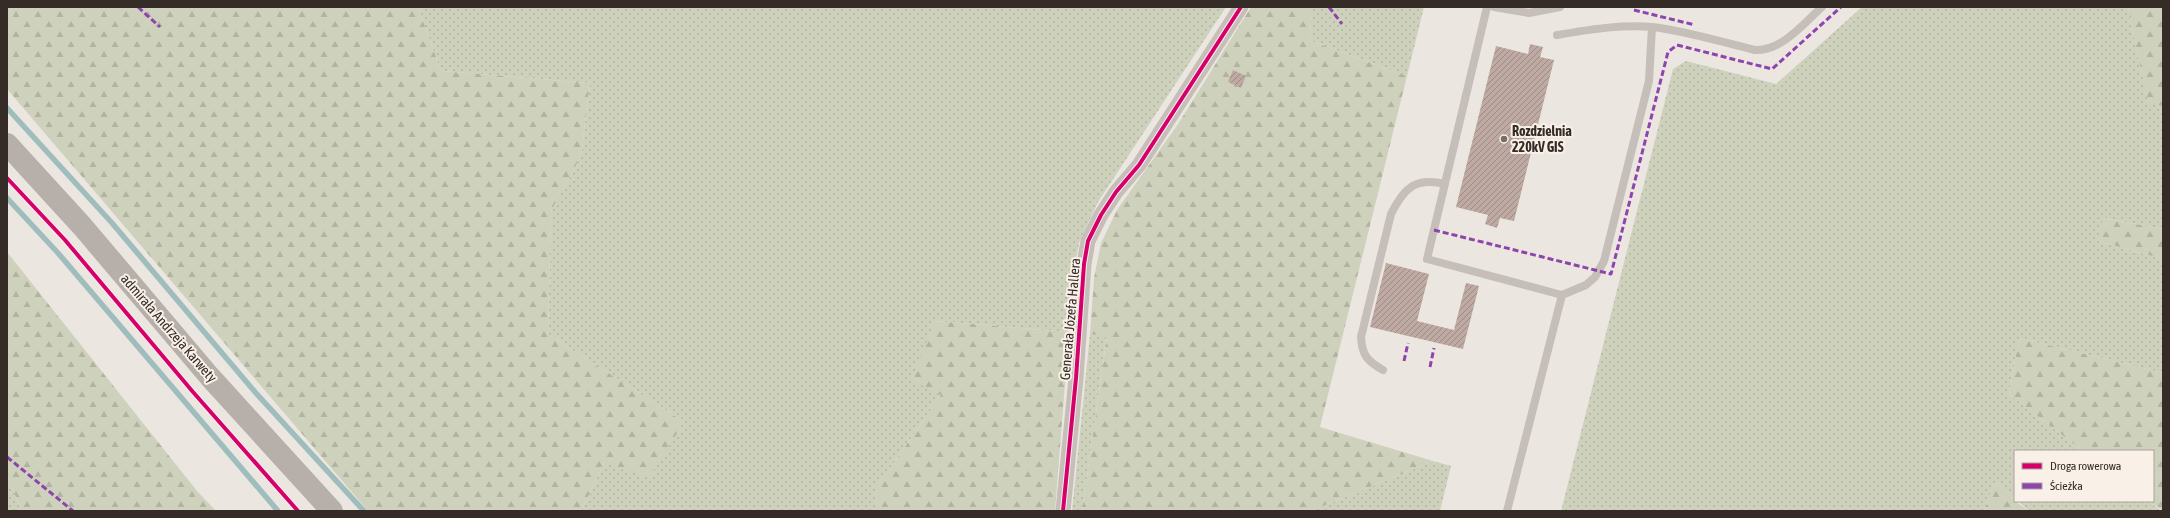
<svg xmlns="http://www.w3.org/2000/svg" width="2170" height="518" font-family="'Asap Condensed',sans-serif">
	<defs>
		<pattern id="grass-dots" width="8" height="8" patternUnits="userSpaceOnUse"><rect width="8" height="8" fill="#ced1bb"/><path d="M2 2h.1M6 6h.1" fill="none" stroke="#b2b4a1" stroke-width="1.8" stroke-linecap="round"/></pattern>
		<pattern id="forest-firs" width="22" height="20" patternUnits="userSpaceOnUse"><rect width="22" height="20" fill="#ced1bb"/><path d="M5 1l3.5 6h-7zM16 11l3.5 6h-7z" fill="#b2b4a1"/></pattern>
		<pattern id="building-hatch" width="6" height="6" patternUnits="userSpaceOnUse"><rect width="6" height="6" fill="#bfaaa3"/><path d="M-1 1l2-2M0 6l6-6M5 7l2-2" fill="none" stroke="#9c8b85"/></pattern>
	</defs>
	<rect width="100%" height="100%" fill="#ece6e1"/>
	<!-- grass -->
	<path fill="url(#grass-dots)" d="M418,7h808l-128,195 -19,41 -7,38 -3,51 -134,-11 6,74 -64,92 -1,24h-295l23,-48 80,-41 -136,-88 3,-123 30,-55 9,-73 -149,-12z
		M1310,7h114l-17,69 -96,-35z
		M1862,7h266l20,95 15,4v123l-59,-11 -6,23 65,18v114l-144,-35 -10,56 74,57h-68v48l-20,-17 -11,29h-423l112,-442 13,-8 90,23z
		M1090,334l17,1 -25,176h-10z
		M1433,461l18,5 -11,45h-129z
		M7,476l15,35h-15z
		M2018,501h130l13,10h-132z"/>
	<!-- forest -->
	<path fill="url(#forest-firs)" d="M7,7h411l23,64 149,12 -9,73 -30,55 -3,123 136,88 -35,56 -45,-15 -23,48h-213l-361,-422z
		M1251,7h59l1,34 96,35 -87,351 113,34 -122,50h-229l25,-175 -17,-2 4,-56 7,-35 16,-33 61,-86z
		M2128,7h35v99l-15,-3z
		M2103,218l60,11v30l-65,-18z
		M7,252l190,239 19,20h-194l-15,-35z
		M935,321l134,11 -14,179h-179l1,-24 64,-92 -30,-15z
		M2019,338l144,35v138l-15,-10h5v-50h-70l-74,-57z
		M1995,482l20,17v2l14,10h-45z"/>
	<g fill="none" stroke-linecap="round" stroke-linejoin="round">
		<!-- stream -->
		<path stroke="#9ebdbc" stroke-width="5.5" d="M7,108l105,115 143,169 109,119
			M7,198l51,55 220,258"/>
	</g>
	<!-- building -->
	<path fill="url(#building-hatch)" d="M1530,44l13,3 -3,10 14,3 -40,161 -14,-3 -3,10 -12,-4 3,-9 -32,-8 40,-161 32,8z
		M1233,70l13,6 -5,12 -13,-6z
		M1386,263l43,11 -12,47 37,9 12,-47 13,3 -16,63 -93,-22z"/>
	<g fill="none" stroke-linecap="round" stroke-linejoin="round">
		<!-- lane -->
		<path stroke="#c5beb9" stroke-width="8" d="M1487,7l-60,252 135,36 24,-10 9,-8 9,-16 45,-180 3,-54
			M1494,7l35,6 31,-6
			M1557,35c31,-5 64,-11 95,-8 35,4 69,15 103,23 27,1 48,-26 67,-43
			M1383,370c-16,-9 -21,-15 -22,-33l30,-123c13,-26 24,-37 54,-30
			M1507,511l55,-216"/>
		<!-- street -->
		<path stroke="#c5beb9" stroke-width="15" d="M1063,511l13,-133 8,-114 4,-23 13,-26 15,-23 23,-27 102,-158"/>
		<!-- secondary -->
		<path stroke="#b6afaa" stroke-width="22" d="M7,144l75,82 128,151 122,134"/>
		<!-- quiet -->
		<path stroke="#8e44ad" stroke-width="3" stroke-dasharray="6 3" stroke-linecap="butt" d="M138,7l22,20
			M1329,7l13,17
			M1634,10l61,15
			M1434,230l177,44 57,-222 9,-7 4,1 91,23 69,-62
			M1404,361l4,-18
			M1430,367l4,-19
			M7,457l66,54"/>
		<!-- cycleway casing -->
		<g stroke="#f9f0e8" stroke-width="6">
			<path id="cycleway" d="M7,178l58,62 128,152 105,119
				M1063,511l13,-133 8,-114 4,-23 13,-26 15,-23 23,-27 102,-158"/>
		</g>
		<!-- cycleway -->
		<use href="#cycleway" stroke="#d6006c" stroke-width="4"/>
	</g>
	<!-- markers -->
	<circle fill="#756d69" stroke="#f9f0e8" stroke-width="1.5" cx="1504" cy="139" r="4"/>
	<g text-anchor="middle" stroke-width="4" stroke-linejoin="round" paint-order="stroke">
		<!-- poi labels -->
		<g font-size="14" font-weight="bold" fill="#352c28" stroke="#f9f0e8" text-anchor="start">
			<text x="1512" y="136">Rozdzielnia<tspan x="1512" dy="16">220kV GIS</tspan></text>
		</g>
		<!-- street labels -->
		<g font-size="14" fill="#352c28" stroke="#f9f0e8">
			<text transform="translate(1070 319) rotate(-85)" y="5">Generała Józefa Hallera</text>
			<text transform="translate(169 328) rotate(49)" y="5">admirała Andrzeja Karwety</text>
		</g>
	</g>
	<!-- border -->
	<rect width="2170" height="518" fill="none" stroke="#352c28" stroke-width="16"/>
	<!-- legend -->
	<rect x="2014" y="450" width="140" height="52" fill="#f9f0e8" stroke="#aba29b"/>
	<rect x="2022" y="463" width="20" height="6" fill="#d6006c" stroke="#aba29b"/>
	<text x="2050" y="470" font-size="12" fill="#352c28">Droga rowerowa</text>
	<rect x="2022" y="483" width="20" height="6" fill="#8e44ad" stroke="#aba29b"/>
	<text x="2050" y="490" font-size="12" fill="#352c28">Ścieżka</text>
</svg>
